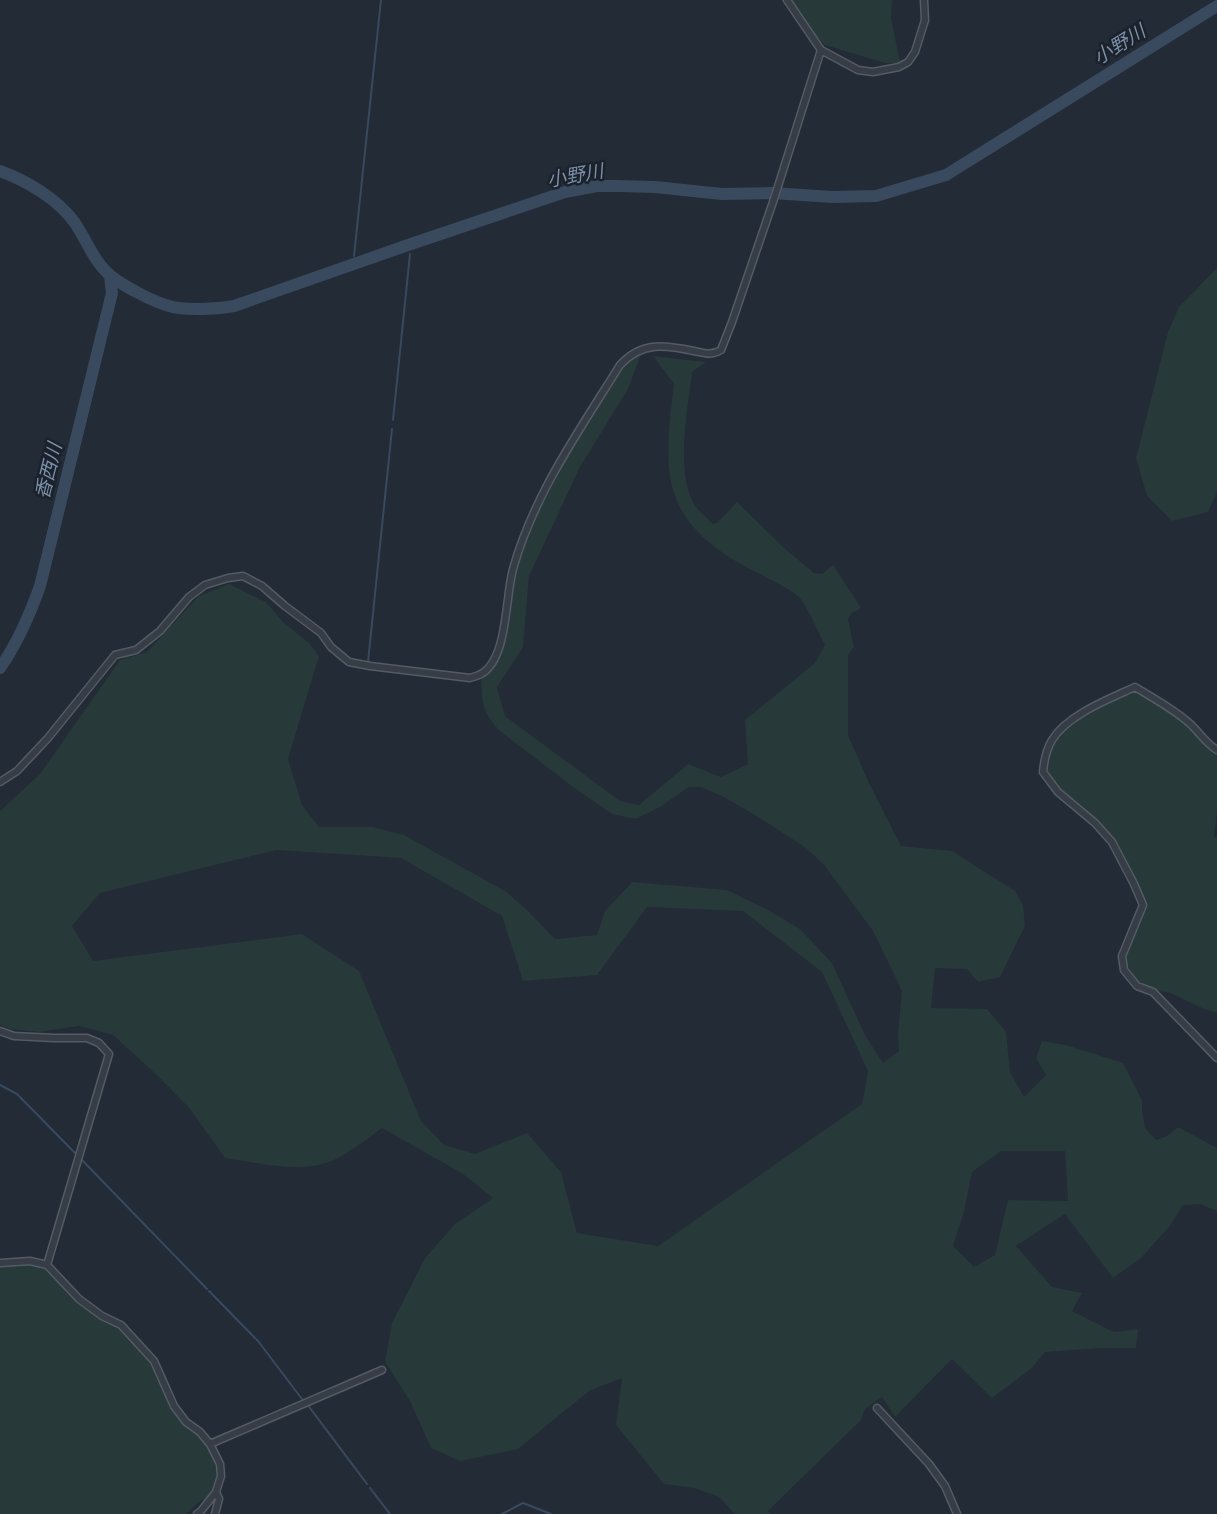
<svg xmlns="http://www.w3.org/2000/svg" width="1217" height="1514" font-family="Overpass,'Noto Sans JP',sans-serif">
	<rect width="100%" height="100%" fill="#222b36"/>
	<!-- green -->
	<path fill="#273939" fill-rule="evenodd" d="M781,0h111l-1,18 9,45h-15l-60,-18z
		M1217,268v224l-9,20 -36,9 -25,-25 -11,-38 32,-126 11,-25z
		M643,349l-15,40 -48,78 -51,109 -6,71 -26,40 8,29 115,85 19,4 49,-41 33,13 27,-13 -3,-44 70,-57 10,-18c-8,-15 -15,-33 -25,-47 -6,-8 -45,-26 -56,-32 -85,-48 -81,-95 -70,-182l-21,-28 53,6 -14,10c-4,37 -17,99 2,132 4,7 13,13 19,20l5,-2 19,-20 46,45 31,26 8,1 11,-9 28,43 -9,5 -4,6 6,28 -6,8v80l21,48 32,63 51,5 63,40 8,14 2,21 -25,51 -22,5 -11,-13 -32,-1 -4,40 56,1 19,23 4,40 14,25 22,-22 -10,-17 6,-17 24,4 57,18 19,37v11l3,17 11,12 11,-4 11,-9 39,21v63l-17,-7 -17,1 -14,22 -28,31 -28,20 -48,-64 -49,32 36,41 30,6 -10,18 42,21 24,-3 -2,19h-36l-55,4 -13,16 -40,30 -40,-39 -57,58 -13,-20 -17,12 -4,11 -93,91 2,3h-35l-16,-17 -25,-9 -30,-4 -48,-59 6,-47 -33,13 -71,58 -58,12 -29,-13 -21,-47 -25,-39 7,-39 33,-65 30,-34 38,-26 -30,-24 -81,-46c-14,10 -34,26 -50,33 -33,13 -73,2 -107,-3l-35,-49 -30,-31 -47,-43 -34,-9 -40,6 -29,-3 -10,-4v-214l40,-37 80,-114 27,-8 52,-56 30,-12 37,18 17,20 26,21 10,13 -31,103 14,46 17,22h54l31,8 101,56 22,19 28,29 42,-4 8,-24 27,-29 95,8 39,19 34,20 32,34 33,72 18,28 16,-12 -1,-17 4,-43 -29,-60 -49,-66 -18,-17 -43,-28 -39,-23 -23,-10h-12l-29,20 -22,11h-8l-18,-4 -39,-27 -73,-56c-20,-21 -18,-30 -19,-57l15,-16 16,-85 28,-75 80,-133zM276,850l125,8 101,58 21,65 74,-6 50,-68 96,4 79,61 46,99 -6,33 -204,142 -81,-13 -16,-61 -34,-39 -52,21 -31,-9 -23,-24 -62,-150 -57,-37 -209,27 -21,-35 28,-33zM1001,1151h64l3,50 -60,-1 -13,55 -21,12 -21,-21 11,-34 8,-40z
		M1135,687l26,16 51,43 5,-2v69l-3,24 3,1v175l-15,-5 -34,-16 -16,-1 -23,-12 -7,-23 21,-51 -32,-63 -55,-52 -13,-18 9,-33 21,-21z
		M7,1261l40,4 32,34 42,26 33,36 20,45 26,26 20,32 -4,28 -18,11 -12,11h-186v-251z"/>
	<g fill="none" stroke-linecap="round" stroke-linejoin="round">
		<!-- stream -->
		<path stroke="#39495e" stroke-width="2" d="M410,246l1,-2
			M354,256l27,-256
			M353,265l1,-4
			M393,420l17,-166
			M368,662l24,-233
			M0,1085l17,9 59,60
			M81,1159l126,130
			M209,1291l49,50 44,58
			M307,1404l60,80
			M370,1488l20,26
			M502,1514l21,-11 28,11"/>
		<!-- river -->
		<path stroke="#39495e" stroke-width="12" d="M0,171c27,10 58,28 75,52 12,18 19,39 36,53 12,10 43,26 58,30 16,5 48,3 65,0l177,-62 154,-52 32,-6h20l38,1 67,7 50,-1 61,4 43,-1 70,-21 271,-169
			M0,668c17,-24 30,-54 40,-82l72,-293 -2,-17"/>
		<!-- street casing -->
		<g stroke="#535b64" stroke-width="9">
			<path id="street" d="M787,0l34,50 37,20 15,2 26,-5 9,-5 7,-10 10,-32 -1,-20
				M1217,750c-12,-7 -19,-20 -29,-28 -16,-14 -35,-24 -53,-35 -26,12 -68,28 -83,53 -6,10 -8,21 -9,32l15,20 37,31 17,19 22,42 9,21 -21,51 2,14 13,16 16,6 64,66
				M0,782l17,-11 31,-33 67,-83 21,-5 24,-19 29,-34 16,-12 23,-7 15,-2 19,10 23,20 36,27 10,14 18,15 21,4 100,12c4,-1 7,-2 11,-4 27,-15 24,-76 32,-105 21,-75 66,-138 107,-204 22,-24 45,-20 74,-14 10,2 17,5 27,-1l11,-28 42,-123 47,-149
				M0,1031l14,5 40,2h33l12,5 10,11 -62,211
				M0,1263l30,-2 17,4 32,34 23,17 19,9 33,36 20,45 12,16 14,10 10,12 10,20 1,12 -5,16 -15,19 -4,3
				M877,1408l52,56 16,22 12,28
				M210,1444l172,-74
				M215,1514l4,-15 -3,-7"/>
		</g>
		<!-- street -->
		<use href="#street" stroke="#363d46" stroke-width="6"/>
	</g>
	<g text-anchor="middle" stroke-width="5" stroke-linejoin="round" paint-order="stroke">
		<!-- water labels -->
		<g font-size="19" font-style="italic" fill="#7b8fa9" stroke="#1b222b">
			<text transform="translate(1119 44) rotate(-32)" y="7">小野川</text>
			<text transform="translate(575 175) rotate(-10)" y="7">小野川</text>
			<text transform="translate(48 471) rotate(-76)" y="7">香西川</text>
		</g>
	</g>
</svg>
